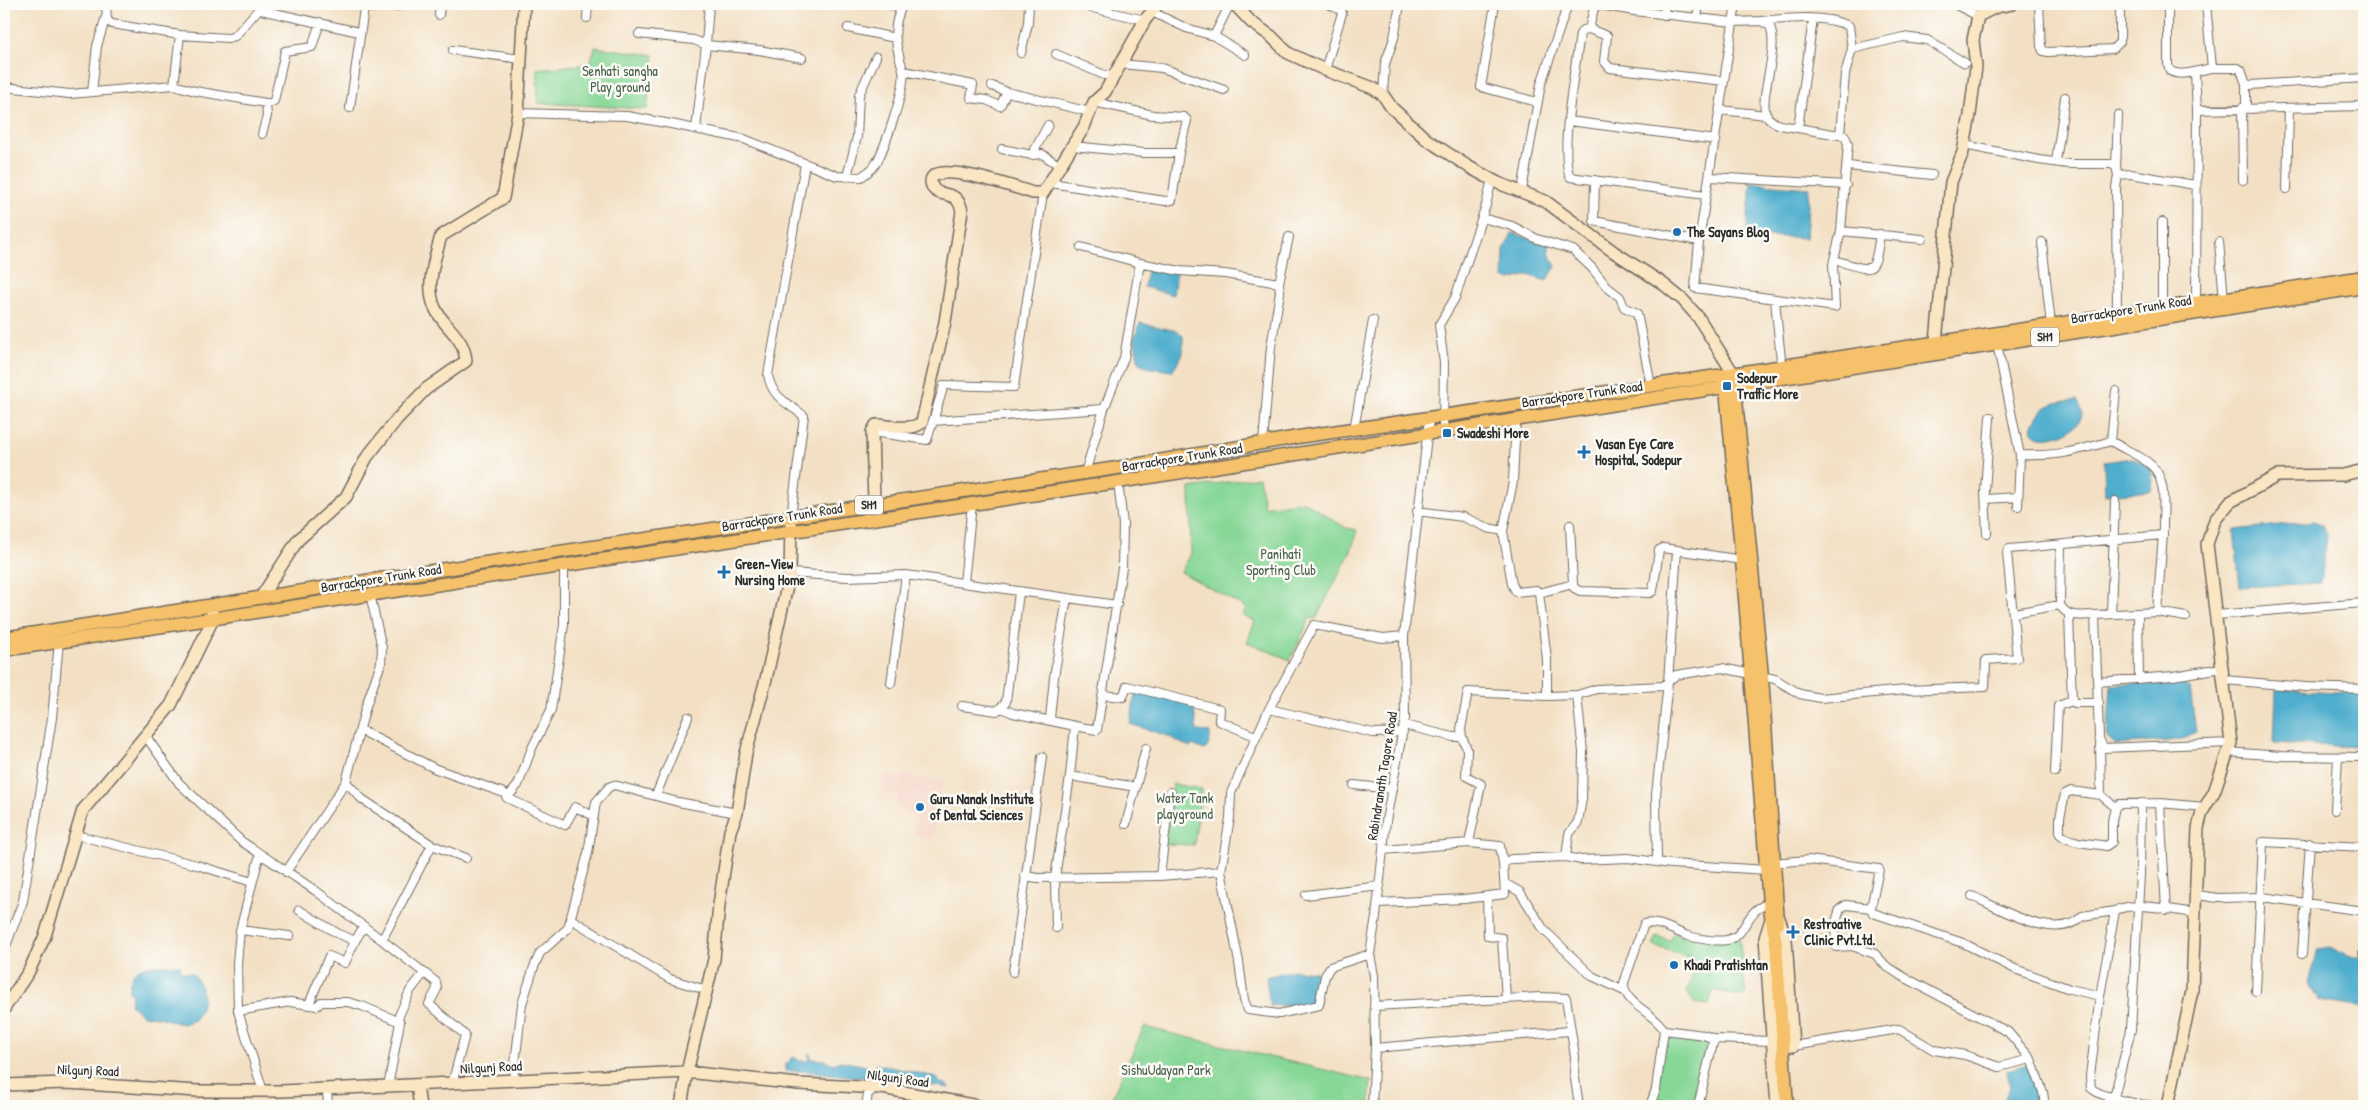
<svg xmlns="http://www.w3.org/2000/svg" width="2368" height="1110" font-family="'Patrick Hand',sans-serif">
	<rect width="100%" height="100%" fill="#fdfcf7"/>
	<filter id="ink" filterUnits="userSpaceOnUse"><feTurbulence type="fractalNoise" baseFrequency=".02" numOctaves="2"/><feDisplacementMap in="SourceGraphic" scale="10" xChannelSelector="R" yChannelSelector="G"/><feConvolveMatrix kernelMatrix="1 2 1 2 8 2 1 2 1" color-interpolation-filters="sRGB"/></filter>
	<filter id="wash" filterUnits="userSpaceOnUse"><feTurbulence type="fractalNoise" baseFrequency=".0096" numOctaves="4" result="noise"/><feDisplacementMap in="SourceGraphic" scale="20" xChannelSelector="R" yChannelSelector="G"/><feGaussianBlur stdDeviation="1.12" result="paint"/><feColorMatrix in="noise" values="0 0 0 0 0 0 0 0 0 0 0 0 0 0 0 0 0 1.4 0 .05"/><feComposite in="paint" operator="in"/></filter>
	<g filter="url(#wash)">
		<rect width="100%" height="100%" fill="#f3e0c4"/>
		<!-- built -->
		<path fill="#f6d2c4" d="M886,774l17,2v-2l39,7 -10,58 -18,-3 3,-21 -10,-2 -10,-11 1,-7 -16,-4z"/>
		<!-- green -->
		<path fill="#87d797" stroke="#598161" d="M595,47l59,8 -7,54 -109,-6 -1,-34 53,-5z
			M1259,477l5,30 39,-6 43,27 11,2 -6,21 -35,68 -6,-1 -20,42 -43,-18 8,-21 -12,-5 3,-8 -65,-36 10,-18 -1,-66z
			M1173,784l29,5 -8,56 -29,-1z
			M1673,933l11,4h55l7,58 -3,2 -30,-7 -4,15 -15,-2 -7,-11 10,-31 -44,-16 4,-9 13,5z
			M1144,1027l227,54 -2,25h-261z
			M1666,1031l45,9 -16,66h-43z"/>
		<!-- water -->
		<path fill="#4faecd" stroke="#3d6c7c" d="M1751,183l58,5 -3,50 -60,-3z
			M1512,233l37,12v8l7,14 -10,14 -18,-6 -18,5 -7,-2 1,-28z
			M1148,265l29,3 -4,27 -29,-8z
			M1140,323l37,8 6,5v18l-11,17 -22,-3 -11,-5 -5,-25z
			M2077,400c3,6 7,11 4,18 -8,22 -68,31 -42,-4 8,-12 25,-13 38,-14z
			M2133,458l18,10 2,13 -2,10 -46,4 -1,-33z
			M2314,521l8,4 5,10 -6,48 -81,4 -6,-57z
			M2174,681l16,7 6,44 -16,8 -64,5 -9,-8 4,-52z
			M1136,689l57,14 4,28 13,1v8l-3,8 -3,2 -12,-5 -2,3 -22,-12 -38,-12z
			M2276,689l87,4 -5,54 -84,-4z
			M2330,947l18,9h16v51l-45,-7 -10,-16 9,-35z
			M153,965h27l2,7 10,1c13,15 15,30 2,47l-10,4 -7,-1 -14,-5 -21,-3 -12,-11 2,-10 -3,-3c2,-21 5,-21 24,-26z
			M1294,970l22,2 3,31 -49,3 -4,-29z
			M809,1053l3,6 13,1 8,4 7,-3 33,6 4,-3 5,2 2,-2 1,2 51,11 5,7 3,-1 7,5 -145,-17h-20v-7l4,-2v-3l4,-2 6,4h9z
			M2028,1064c6,14 15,28 5,42h-33l10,-17 -3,-19z"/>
	</g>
	<g filter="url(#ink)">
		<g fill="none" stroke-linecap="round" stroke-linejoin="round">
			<!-- street casing -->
			<g stroke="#716a61" stroke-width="10">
				<path id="street" d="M106,4l1,16 5,4 68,11 48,3 7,-2 22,-25 4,-1 1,-6
					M709,4l-3,41 53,5 43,8
					M887,4l15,3
					M1075,4l70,16
					M1495,4l-14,83 56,15
					M1595,4l39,7 99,11 28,-1 9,5c10,26 -13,74 -3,90 3,5 8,7 13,9l65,11 3,8 -7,87
					M1595,4l-6,25 18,7 -3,25 6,7 114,13
					M1736,4l-37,237 -4,47 140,19 -2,-43 8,-33 81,8
					M1954,4l24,12
					M2039,4l2,42 2,5 5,1 65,-3 7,-7v-38
					M2168,4v61l2,6c13,7 30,-2 43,-3 8,0 17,0 25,0l3,2 5,14 4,1 114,-7
					M2206,4l6,64
					M261,10l98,22
					M1152,12l34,16 28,8 31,19
					M439,15l1,-11
					M1664,15l1,-11
					M587,18l1,-14
					M1697,18l2,-14
					M1761,21c29,-3 62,-7 88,5l3,23 -7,25 -5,61
					M848,28l47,10
					M1589,29l-6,1 -3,4c-4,31 -21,118 -10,143l136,18
					M639,34l55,6 12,5 -10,84
					M1214,36l16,-32
					M1852,49l51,-12 24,3 38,23
					M453,50l68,9
					M1021,53l7,-30 1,-19
					M1056,54l48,21 11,1
					M1121,64l41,4 62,22
					M1325,70l17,-57 -1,-3 -13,-6
					M904,71l69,14 -2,13 15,2 14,6 7,-14 83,20
					M2195,73l2,37
					M2246,84v25
					M174,85l21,6 71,12 1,13 -5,18
					M992,86l15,6
					M4,87l66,7 104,-9 6,-50
					M92,92l5,-46 9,-29
					M1383,95l2,-31 9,-26 6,-34
					M267,104l7,-3 11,-50 27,-4 8,-25
					M350,108l14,-100 34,-2 4,-2
					M2242,108l1,72
					M1721,110l45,5
					M518,113l109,3 44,8 73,15 93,37 24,1c4,-3 11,-7 14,-12 9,-14 32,-80 28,-95 -7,-26 -13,-40 0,-66
					M1569,121l147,19
					M1048,125l-16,30 10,-1 18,12
					M1798,128l15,-109
					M1964,145l75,15 29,4h44l4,3 2,8
					M1072,146l72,7h35l8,-33 -3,-3 -31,-2 -59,-13
					M1002,149l30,6
					M2056,162l9,-65
					M1848,166l84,9
					M2116,167l2,-52
					M847,177l10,-40 2,-42 17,-38
					M1711,177l135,8
					M1595,180l-1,41 105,20
					M1051,183l114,18 7,-1 7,-47
					M2287,189l2,-81
					M1522,190l19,-106 27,-80
					M1482,218l30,8 25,13 36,11 19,18 15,19 13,10 4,10 13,6 14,73
					M2162,222v86
					M2042,242l9,83
					M2219,242l5,57
					M1081,247l59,16
					M1834,260c40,11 40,18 46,-26
					M1279,283l10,-46
					M1775,300l7,70
					M2196,303l1,-193 167,-4
					M2117,315l-1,-127 2,-13 13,-1 64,11
					M933,421l11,-36 70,2 29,-194
					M1354,430l19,-110
					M1443,431l1,-68 -5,-38 16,-27 31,-93 6,-26
					M872,432l55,8 6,-19 171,-12
					M2111,441l5,-50
					M2363,471l1,14
					M1085,473l19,-64 20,-51 16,-95 40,8 45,3 54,9 1,9 -9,55 -8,96
					M1986,499l32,-2
					M2018,506l2,-51
					M1417,511l46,6 25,11 15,3 10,-49 3,-63
					M791,517l13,-101c-16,-13 -32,-18 -36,-41l37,-211
					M1570,525l3,59 1,4 6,3 70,2 3,-2 6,-41 4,-2 79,12
					M1503,531l9,53 4,8 20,-2 3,3 34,-9
					M1987,534l-2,-43 5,-74
					M790,573l57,4 59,-2 211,30
					M964,583l8,-79
					M1539,593l8,66v37
					M2060,605c8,14 21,10 35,10l4,123 4,10 128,-5
					M2157,612l6,-77
					M2014,613l46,-8 1,-60
					M2138,613l1,66
					M2111,614l4,-113
					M2069,615l3,86 3,2h24
					M2095,615l62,-3 29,5
					M2216,615l148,-12
					M2224,680l82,7 58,2
					M2098,682l75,-6 49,-8
					M891,683l15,-108
					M1103,695l20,2 4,-11 93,23 -1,12 36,15
					M962,706l35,5 9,-9 13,-110
					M1002,708l11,5 62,13
					M1269,709l104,24 30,-1
					M1050,719l4,-42 13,-79
					M1404,725l49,12h9l-1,-8 7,-37 79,4 30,-1 20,-6 66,-3 13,-11 46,-7 53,11 25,15 20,4 86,-8 79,-3 1,-27 31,-2 -10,-106 2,-3 154,-14c-1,-21 6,-55 -12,-70 -11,-10 -28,-16 -40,-24 -35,10 -54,16 -91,14l-23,-111
					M360,730l76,39 68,24 3,5 11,-13 14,-37 19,-38 13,-85v-59
					M145,735l34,48 62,58 75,50 66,49 50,-95 -70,-46 -16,-17 20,-76 15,-43 1,-15 -12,-54
					M1462,737l5,12 -1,27 15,8 -12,59 31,3 3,17
					M2100,744l1,51 14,12
					M2227,752l55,4 82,1
					M2055,772l3,-66 14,-5
					M1070,776l5,-50 22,4 25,-162 1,-44 -5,-42
					M1354,785l38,4
					M656,795l32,-78
					M2101,795l-30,-4 -6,3 -5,23v17c11,10 32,9 46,12l6,-4v-21l3,-14 4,-3 41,-1 45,4
					M507,798l58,27 10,-18 19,9
					M2160,803l6,107
					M2335,810l3,-52
					M1126,824l20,-76
					M76,835l121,30 55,17
					M432,845l34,13
					M1383,850l86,-7
					M260,854l-20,76 -3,33 1,48 25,80
					M1566,857l3,-23 9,-12 4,-23 1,-47 -6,-57
					M1657,862l-1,-67 12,-113 9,-132
					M1771,863l38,-3 70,9 -8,39 2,5 90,30 52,26 55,20 30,7 -10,80 1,12c11,10 50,17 65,18
					M1221,871l18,91 5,38 4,10 31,4 40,-9 6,-29 5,-9 40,-13
					M286,872l60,-90
					M1025,876l13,2 122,-2 61,-5 9,-53 1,-25 38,-84 45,-84 69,13 21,-2
					M1160,876l10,-84
					M1506,884l14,8 24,38 48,46 32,15
					M1306,895l74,-9
					M2197,895l21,3 44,-1 102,14
					M1487,896l1,40 14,2 4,61
					M1972,896c27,12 86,48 110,20l33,-5
					M1378,903l86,-4 41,-5 -2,-31 9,-4 54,-2 15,3 47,-2 43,6 96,6
					M1871,908l-25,-3 -6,4 -5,16 1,22 16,-1 23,8 11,12 16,10 106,56 23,27 12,33 2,14
					M299,910l38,23 18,8 9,-15
					M571,919l99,60 36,11
					M1056,928l-1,-50 15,-102 66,11
					M240,930l49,6
					M382,940l54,42 1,7 -8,15 36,31 -13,49
					M4,951l19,-50 29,-183 7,-77
					M2302,954l8,-111
					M2363,954l1,-9
					M1013,972l29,-215
					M2256,991l7,-149 101,5
					M2100,996l15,-85c16,-11 61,0 80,2
					M309,1004l20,-48 16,7 10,-22
					M1374,1006l166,-9 26,1 9,59 -1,15 5,34
					M238,1011l52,-9 27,4 4,-4h27l14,4 38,16 -12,65
					M397,1020l13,-29 14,-18
					M1664,1030l40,5 10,4 58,2
					M1793,1046l106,-17 35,21 31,5 34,12 32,-8
					M1375,1048l194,-17
					M513,1081l9,-77 12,-37 6,-14 28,-25 20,-75 8,-51 13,-15 5,-2 64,17 59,11
					M327,1090l1,16
					M2114,1097l17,-67 9,-155 1,-72
					M866,1106l2,-12 7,-6
					M1372,1106l3,-58 -1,-72 -4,-22 6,-37 10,-96 19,-103 -1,-82 25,-217
					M1650,1106l6,-17 8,-59c-10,-18 -41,-26 -40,-47l20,-59c15,-4 31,8 44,12 12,3 27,6 39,4 20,-3 18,-32 42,-36
					M1698,1106l16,-67
					M2106,1106l3,-10"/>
			</g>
			<!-- secondary casing -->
			<g stroke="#716a61" stroke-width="14">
				<path id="secondary" d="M1234,4l17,18 20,14 17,17 37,17 48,18 10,7 9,13 34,31 43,28 29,16 47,18 69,51 48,31 21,17 15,17 35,56
					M1936,342l15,-160 12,-30 7,-37 6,-48 -3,-27 5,-24 18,-9 16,-3
					M874,504l-2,-72 4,-7c14,0 36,7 46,-3l23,-100 17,-111c-5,-24 -24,-11 -30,-25 -12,-32 91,4 101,7h10l41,-66 10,-25 11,-10 40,-72 13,-16
					M261,597l37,-57 48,-43 21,-40 30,-38 29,-30 40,-28c-2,-25 -21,-32 -31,-53 -10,-22 0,-50 6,-72l62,-38 15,-85 6,-109
					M1779,918l7,21 7,107
					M1771,919l-6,19 12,168
					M4,1009l25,-38 16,-35 38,-126 88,-105 42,-86 -1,-7
					M4,1085l63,-2 131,8h84l405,-19 111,12 84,4 96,18
					M417,1086l3,20
					M681,1106l6,-34 27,-113 5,-54 11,-74 7,-18 9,-60 20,-74 24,-106 1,-50
					M2168,1106l24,-115 6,-163 4,-16 12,-20 17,-49 -24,-199 8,-24 15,-18 47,-26 66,-1 21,-5"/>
			</g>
			<!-- primary casing -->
			<g stroke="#716a61" stroke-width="15">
				<path id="primary" d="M1734,378l28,298 16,248
					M1725,379l17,181 27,344 7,39 11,163
					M4,638l362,-57 751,-113 181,-31 426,-62 640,-98
					M4,650l1114,-168 1246,-195"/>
			</g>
			<!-- street -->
			<use href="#street" stroke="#fff" stroke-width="8"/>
			<!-- secondary -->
			<use href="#secondary" stroke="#fbe6c4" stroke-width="11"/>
			<!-- primary -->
			<use href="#primary" stroke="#f5c16b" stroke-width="12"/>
		</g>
	</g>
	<!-- markers -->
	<g fill="#1f6fb2" stroke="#fdfcf7" stroke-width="2">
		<circle cx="1677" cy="232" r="5"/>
		<rect x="1722" y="381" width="10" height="10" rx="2.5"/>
		<rect x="1442" y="428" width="10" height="10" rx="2.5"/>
		<path d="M1581.5 444.5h5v5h5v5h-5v5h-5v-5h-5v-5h5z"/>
		<path d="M721.5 564.5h5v5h5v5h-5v5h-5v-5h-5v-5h5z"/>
		<circle cx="920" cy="807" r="5"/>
		<path d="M1790.5 924.5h5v5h5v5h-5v5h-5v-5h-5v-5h5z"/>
		<circle cx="1674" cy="965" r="5"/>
	</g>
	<g text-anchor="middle" stroke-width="5" stroke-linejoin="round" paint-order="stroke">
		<!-- shield labels -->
		<g fill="#fdfcf7" stroke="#6a6a68" stroke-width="1">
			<rect x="2031" y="327.5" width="28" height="19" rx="4"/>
			<rect x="855" y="495.5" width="28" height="19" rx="4"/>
		</g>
		<g font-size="12" font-weight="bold" fill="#2b2b2b">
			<text x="2045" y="341">SH1</text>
			<text x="869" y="509">SH1</text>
		</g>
		<!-- park labels -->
		<g font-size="14" fill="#475f4b" stroke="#fdfcf7">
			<text x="620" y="76">Senhati sangha<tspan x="620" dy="16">Play ground</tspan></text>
			<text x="1281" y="559">Panihati<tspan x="1281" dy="16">Sporting Club</tspan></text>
			<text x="1185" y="803">Water Tank<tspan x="1185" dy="16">playground</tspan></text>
			<text x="1166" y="1075">SishuUdayan Park</text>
		</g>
		<!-- poi labels -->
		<g font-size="14" font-weight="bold" fill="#2b2b2b" stroke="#fdfcf7" text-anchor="start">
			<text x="1687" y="237">The Sayans Blog</text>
			<text x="1737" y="383">Sodepur<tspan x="1737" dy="16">Traffic More</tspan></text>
			<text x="1457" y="438">Swadeshi More</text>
			<text x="1595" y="449">Vasan Eye Care<tspan x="1595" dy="16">Hospital, Sodepur</tspan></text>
			<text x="735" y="569">Green-View<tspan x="735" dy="16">Nursing Home</tspan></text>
			<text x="930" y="804">Guru Nanak Institute<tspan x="930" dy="16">of Dental Sciences</tspan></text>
			<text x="1804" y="929">Restroative<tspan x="1804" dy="16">Clinic Pvt.Ltd.</tspan></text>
			<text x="1684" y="970">Khadi Pratishtan</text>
		</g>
		<!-- street labels -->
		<g font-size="14" fill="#2b2b2b" stroke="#fdfcf7">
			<text transform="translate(2131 309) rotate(-9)" y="5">Barrackpore Trunk Road</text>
			<text transform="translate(1582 394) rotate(-8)" y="5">Barrackpore Trunk Road</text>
			<text transform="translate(1182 457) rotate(-9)" y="5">Barrackpore Trunk Road</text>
			<text transform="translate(782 517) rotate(-9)" y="5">Barrackpore Trunk Road</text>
			<text transform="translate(381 578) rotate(-9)" y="5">Barrackpore Trunk Road</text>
			<text transform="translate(1382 776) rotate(-81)" y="5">Rabindranath Tagore Road</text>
			<text transform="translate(491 1067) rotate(-3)" y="5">Nilgunj Road</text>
			<text transform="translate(88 1070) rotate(2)" y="5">Nilgunj Road</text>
			<text transform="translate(898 1078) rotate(8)" y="5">Nilgunj Road</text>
		</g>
	</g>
	<!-- margin -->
	<rect width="2368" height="1110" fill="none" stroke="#fdfcf7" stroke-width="20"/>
</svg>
